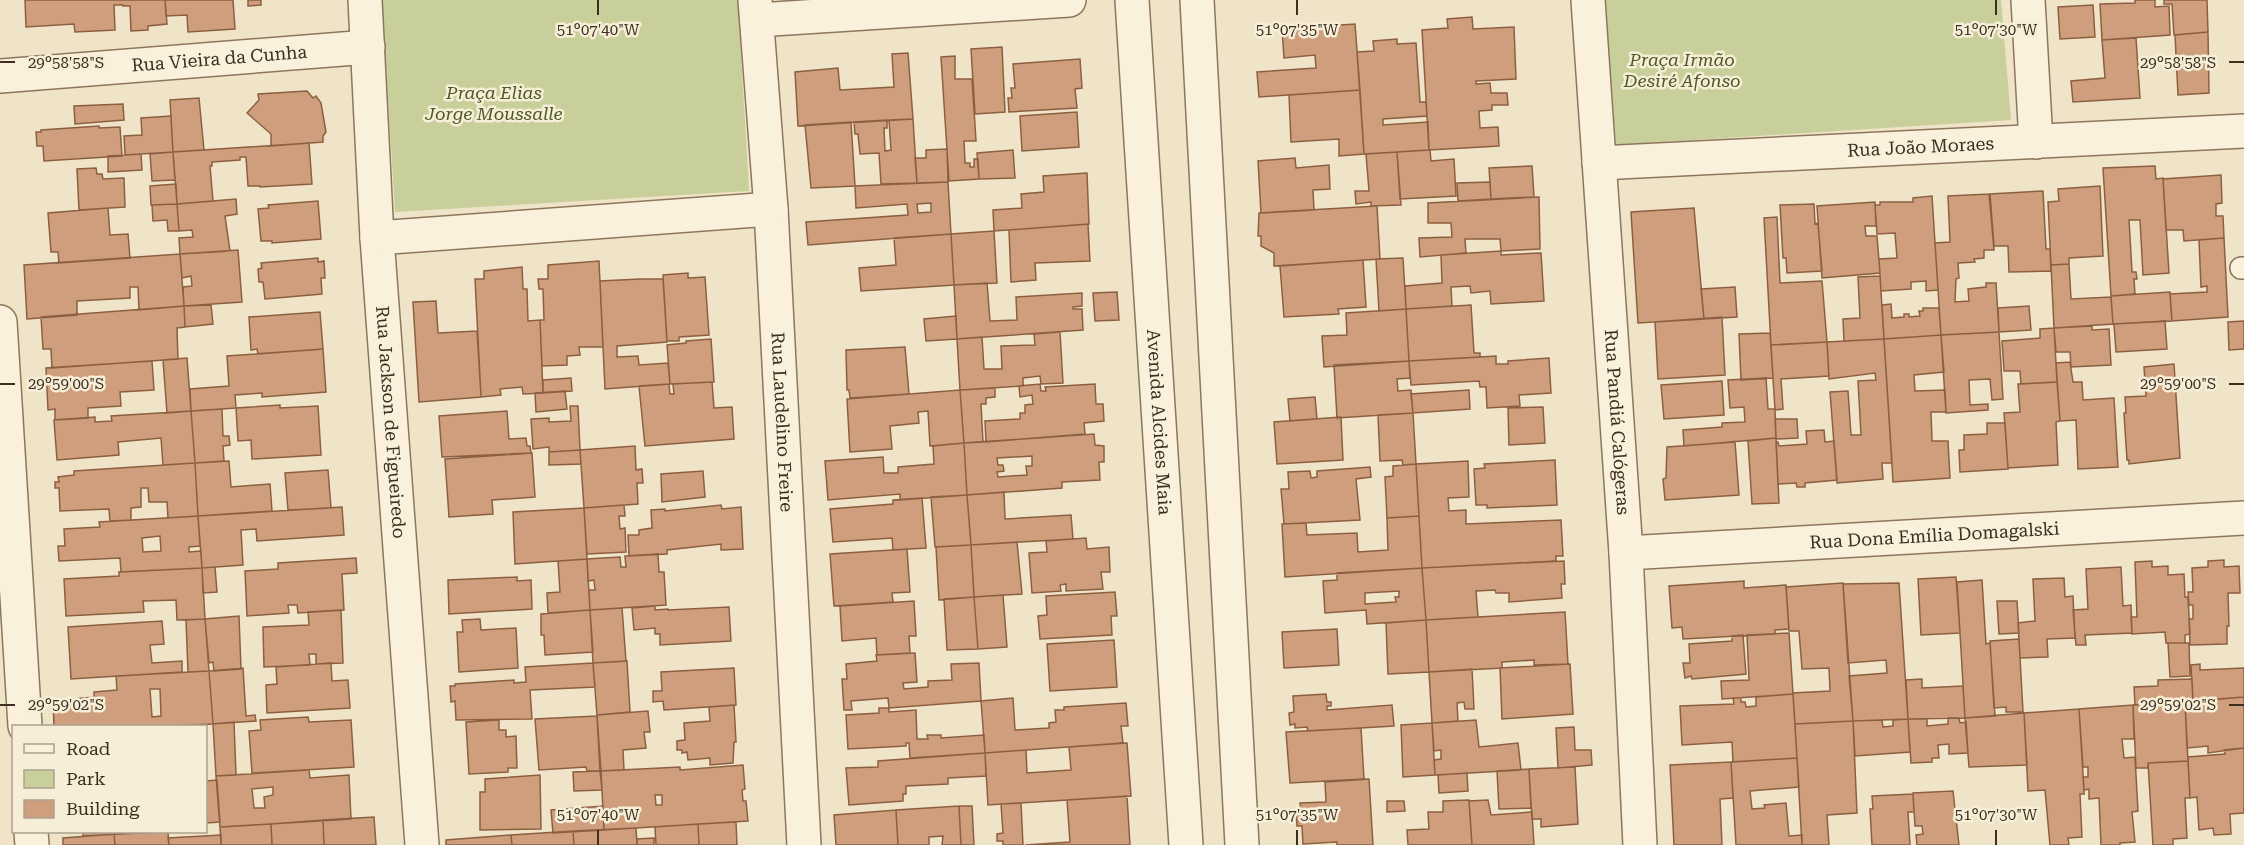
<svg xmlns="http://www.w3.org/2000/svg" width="2244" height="845" font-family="'Roboto Serif',serif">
	<rect width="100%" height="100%" fill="#f0e4c8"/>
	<!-- green -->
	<path fill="#c9cf9b" d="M382,0h356l11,191 -354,21z
		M1605,0h396l10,120 -395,25z"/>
	<!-- building -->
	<path fill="#cf9f7d" stroke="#8d5f41" stroke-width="1.5" fill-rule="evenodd" d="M25,0h140l2,24 -19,2v4l-17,1 -1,-25h-7v-1h-9l1,25 -40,2 -1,-8 -48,3z
		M165,0h68l2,29 -47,3 -1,-17 -21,1z
		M248,0h13v5l-13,1z
		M2135,0h20v7l14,-1 1,29 -68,5 -2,-36 35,-1z
		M2164,0h43l1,32 -34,3 -2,-31h-8z
		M2093,5l2,32 -35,2 -2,-32z
		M1472,17l1,12 41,-2 2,52 -40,2v3l14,-1 1,10h16l1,12h-16v5l-13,1 1,17 18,-1 1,19 -70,4 -7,-120 26,-2 -1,-9z
		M1355,24l5,66 -101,7 -2,-25 59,-4 -1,-13 -31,3 -2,-29z
		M2208,32l1,61 -31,2 -3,-60z
		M2136,38l4,60 -67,4 -2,-21 34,-3 -3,-38z
		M1397,39v5l19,-1 4,59h6l1,14 -44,3v6l45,-3 1,28 -65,4 -7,-102 17,-1 -1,-10z
		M1002,47l3,65 -30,2 -4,-65z
		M908,53l5,66 -115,7 -3,-54 43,-4 2,22 54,-3 -2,-33z
		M955,56v23h17l4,62h-12l1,22h5v4h4v-8h4l1,20 -30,2 -8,-124z
		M1080,59l2,29 -7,1 2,19 -68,4 -1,-14h4l-1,-10h4l-2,-24z
		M1360,90l4,64 -25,2v-17l-48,3 -2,-47z
		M307,91l6,7 3,-2 5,7 5,29 -3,4v6l-52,4v-12l-24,-21 12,-13 -1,-6z
		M199,98l5,52 -31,2 -3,-52z
		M123,104l1,16 -49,4 -1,-18z
		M1077,112l2,35 -57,4 -2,-35z
		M171,116l2,36 -48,3 -1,-19 18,-1 -1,-17z
		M913,119l4,64 -36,1 -2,-31 -19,1 -2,-20h-3l-1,-12 33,-2v8h-3l1,23 6,-1 -2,-30z
		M851,122l4,64 -44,2 -6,-63z
		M99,126v2l21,-1 2,29 -78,5 -1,-15h-6l-1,-14h5v-2z
		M309,143l3,41 -52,3v-1h-12l-2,-29h-6v3l-28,2v4h-2l3,35 -36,3 -4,-52z
		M947,149l1,33 -31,1 -2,-25h11v-8z
		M1013,150l2,28 -36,1 -2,-26z
		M1430,150l1,11 23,-2 2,37 -56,3 -3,-47z
		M173,152l2,28 -23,1 -2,-27z
		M1397,152l4,53 -30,1v-4l-15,2 -1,-13h14l-3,-37z
		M141,154l1,16 -34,2v-16z
		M1295,158l1,10 33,-3 1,24 -17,1 1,20 -53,3 -3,-52z
		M1532,166l2,31 -43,2 -2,-31z
		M2155,166l1,13 7,-1 6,95 -26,2 -3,-55h-11l3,52h4l1,7h-3l1,15 -24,2 -8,-128z
		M96,168l1,6h5l1,5 21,-1 1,29 -46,3 -2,-41z
		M1087,173l2,51 -95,7 -1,-21 29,-2 -1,-14 23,-2 -1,-16z
		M2221,175l1,28 -6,1v12h7l1,22 -40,3 -1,-11h-17l-3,-51z
		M948,182l3,52 -143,11 -2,-23 102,-7 -1,-11 -51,4 -1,-22zM931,203v9l-13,1 -1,-9z
		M1490,182l1,17 -33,2 -1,-18z
		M176,184l1,20 -26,1 -1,-19z
		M2100,186l3,70 -34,2v6l-18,1 -3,-63 11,-1 -1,-12z
		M2043,191l3,58h4l1,22 -42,1 -1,-26h-14l-4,-52z
		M1989,194l5,56h-10v8l-10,1 1,3 -17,1 1,15 -3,1 -1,23 14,-1 -1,-12 18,-2v-4h10l3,49 -58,3 -6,-92 15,-1 -2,-46z
		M1932,196l6,94 -12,1v-10l-15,1v7l-30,2 -2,-32 18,-1 -2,-25 -18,1 -2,-29h5v-3h33v-4z
		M1539,197l1,52 -39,2 -1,-12h-35l1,14 -46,4 -1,-19 33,-1 -1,-14h-23v-20z
		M236,199l1,15 -12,2 5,35 -50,3 -1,-16 14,-1 -1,-7 -13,1 -2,-27z
		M318,201l3,38 -49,4v-2h-11l-3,-32 11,-1 -1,-3z
		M1875,202l1,24h-11l1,10h11l3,37 -58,5 -5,-72z
		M177,204l2,27h-11l-1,-11 -14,1 -1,-16z
		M1814,204l1,20 3,-1 4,48 -35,2 -1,-15h-3l-3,-53z
		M1377,206l3,53 -106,7v-13l-13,-7v-10h-3l1,-23z
		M108,208l2,27 18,-1 2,24 -71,5 -1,-11h-7l-3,-39z
		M1694,208l10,111 -66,4 -7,-111z
		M1777,217l3,66 42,-2 5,61 -56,3 -7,-127z
		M1088,224l2,37 -55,2 1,17 -25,2 -2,-52z
		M994,231l3,52 -43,2 -3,-51z
		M951,234l3,51 -93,6 -2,-23 37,-3 -2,-27z
		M2224,238l4,79 -56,4 -2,-27 37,-2v-6l-6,1 -2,-47z
		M238,250l4,52 -58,4 -1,-19 9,-1 -1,-10 -9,2 -2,-24z
		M1501,251v4l40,-2 3,48 -53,3 -1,-13 -19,2 -1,-7 -19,1 1,19 -46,3 -1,-23 37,-3 -1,-28z
		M180,254l4,52 -45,4 -1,-23h-8v11l-53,3v14l-50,4 -3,-54z
		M318,258v4l6,-1 1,17h-4l1,16 -57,5 -2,-17h-4l-1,-13 4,-1 -1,-5z
		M1403,258l3,51 -27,2 -3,-52z
		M1363,260l3,47 -28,2 1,5 -55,3 -4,-51z
		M599,261l4,86h-24l1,8 -13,1v9l-25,1 -2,-46h4l-1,-31h-4l-1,-10h10v-14z
		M2069,264l2,35 40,-2 2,27 -59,4 -3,-63z
		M522,267l1,22h4l1,32 12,-1 3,73 -20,1 -1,-7 -22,2 1,6 -20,2 -6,-118h9v-8z
		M688,273v5l17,-1 4,58 -30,2v4h-12l-4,-66z
		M1880,276l4,63 -40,2 -1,-22 17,-1 -2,-41z
		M640,279h23l4,63 -50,4v11l21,-1 1,9 29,-2 2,21 -65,5 -5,-108z
		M987,283l3,38 27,-1 -1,-23 66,-4v13l-9,1v2h9l1,21 -126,9 -3,-54z
		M1735,287l2,30 -33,2 -3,-30z
		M1117,292l2,28 -24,1 -2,-28z
		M2170,292l2,29 -59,3 -2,-28z
		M436,301l2,32 39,-2 4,66 -62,5 -6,-100z
		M1891,304l1,14 12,-1v-3h5v3l11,-1 -1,-5h4v-3h16l2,27 -57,4 -2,-34z
		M211,305l2,19 -28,3 -1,-21z
		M1471,305l3,48h6v4l-71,4 -3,-52z
		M184,306l1,21 -8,1 1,31 -126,9 -1,-19h-8l-2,-32z
		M2029,306l2,24 -32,2 -1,-24z
		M1406,309l3,52 -85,6 -2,-31 25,-1 -1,-22z
		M320,312l3,37 -65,5 -1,-5 -6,1 -2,-33z
		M956,316l1,23 -31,2 -2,-22z
		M1722,317l3,58 -67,4 -3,-57z
		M2165,321l2,28 -51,3 -2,-28z
		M2244,321v28l-15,1 -1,-28z
		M2092,326v4l17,-1 2,36 -40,2 -1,-15h-14l-2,-24z
		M2054,328l3,54 -36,2 -1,-13h-16l-2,-30 38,-3v-9z
		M1060,332l3,51 -22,1 -1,-8 -17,2v8l-63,4 -3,-51 25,-2 2,32h18l-1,-23 34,-1 -1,-11z
		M1999,332l4,67 -11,1 -2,-21 -21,1 1,25 18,-1v6l-42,3 -5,-78z
		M1770,333l3,45 -32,2 -2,-46z
		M1941,335l3,37 -30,3 1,16 30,-1 1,22h-15l1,29h16l2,37 -57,4 -9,-143z
		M711,339l3,43 -44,2 -3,-39 19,-2v-2z
		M1884,339l8,124h-10l1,16 -46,4 -7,-91 18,-1 3,44h10l-3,-54 18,-1 -1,-7 -46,6 -2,-37z
		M1827,342l2,34 -48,3 2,30 -8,1 -4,-65z
		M905,347l4,47 -59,4 -1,-8h-2l-1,-40z
		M323,349l3,43 -64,5v-4l-27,2 1,13 -45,3 -1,-22 39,-3 -2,-30z
		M1496,356v8h12v-3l41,-3 2,35 -32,2 1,11 -33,2 -1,-21h-6l-1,-6 -68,4 -2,-24z
		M187,358l4,53 -24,2 -4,-53z
		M152,361l2,29 -34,2 1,14 -33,2v10l-33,2v-11l-7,1 -2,-42z
		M1409,361l1,17 -13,1 1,12 13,-1 2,23 -76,5 -3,-53z
		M2070,362l3,20h9l1,18 31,-2 4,69 -40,2 -2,-49 -16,1 -4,-58z
		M2174,364l6,94 -51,6v-4h-2l-3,-47h2l-1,-16 21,-1 -2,-29z
		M571,378l1,13 -29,2v-13z
		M1766,378l2,31h7l1,29 -92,8 -1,-16 39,-3v-4l23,-1 -1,-15 -14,1 -2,-28z
		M1722,381l2,34 -60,4 -3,-34z
		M712,382l2,26 18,-1 2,32 -89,7 -6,-60 30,-2 1,10h4l-1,-10z
		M2057,382l3,39 -4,1 2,43 -50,3 -4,-55 16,-1 -2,-28z
		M1040,384l1,7h5l-1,-4 50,-3 1,20h7l1,17 -20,2 1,11 -99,8 -1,-21 35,-2v-6h5v-8l8,-1 -1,-9 -12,2 -1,-11z
		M995,388v9l-9,1v6h-5l2,38 -19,1 -4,-53z
		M960,390l4,53 -34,3 -2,-35 -10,1 1,11 -29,3 2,23 -42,3 -3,-53z
		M1469,390l1,19 -57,4 -2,-19z
		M565,391l2,18 -31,3 -1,-19z
		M1315,397l2,22 -27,2 -2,-22z
		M280,405v3l38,-2 3,49 -69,4 -1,-19 -13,1 -2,-33z
		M570,406h8l2,44 -31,2v-5l-16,2 -2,-30 18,-1v4l22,-1z
		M1543,407l2,36 -36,2 -1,-37z
		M222,409l1,27h6l1,9 -7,1 1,15 -29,2 -4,-52z
		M191,411l4,52 -32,2 -2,-27 -43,4 1,13 -62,5 -3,-40 41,-3v5l17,-1 -1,-5z
		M507,411l2,28 17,-1 1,8h3l1,7 -89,4 -3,-41z
		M1413,413l3,51 -13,1 -1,-5 -22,1 -2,-46z
		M1341,417l2,43 -66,4 -3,-42z
		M1775,419h22l1,19 -22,1z
		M1987,423h18l3,46 -48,3 -1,-22h5v-15l23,-1z
		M1824,430l1,12 9,-1 3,39 -32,3v4h-8l-1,-4 -18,1 -2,-42h2l1,4 28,-2 -1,-13z
		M1094,434l1,11 9,1v16h-5l1,18 -38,2v6l-95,7 -3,-52zM1032,456v10h-6l1,9 -29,2 -1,-5 7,-1 -1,-6h-5l-1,-7z
		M1776,438l3,65 -27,1 -4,-63z
		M1735,442l4,53 -74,5 -2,-21 3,-1 1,-31z
		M964,443l3,52 -67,5v-6l-72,6 -3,-39 58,-4 1,16h14v-6l36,-3 -1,-18z
		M635,446l1,24 6,-1 1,14h-6l1,21 -54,4 -4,-58z
		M580,450l1,14 -32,1v-13z
		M532,453l3,44 -43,3 1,14 -44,3 -4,-58z
		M1555,460l2,45 -70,3v-3h-11l-2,-36 11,-1 -1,-4z
		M229,461l2,26 39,-3 2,27 -74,5 -3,-53z
		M1468,461l1,36 -21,1 1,13 17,-1v14l95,-4 2,36h-7v5l-134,7 -6,-104z
		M195,463l3,53 -30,2 -1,-16h-18l-1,-14h-7v19l-10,1v12l-21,1 -1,-12 -49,2 -1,-23h-4v-6h4l-1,-5 16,-2v-4z
		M1416,464l3,52 -32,2 -2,-41 8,-1v-10z
		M1370,467l1,10 -15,2 4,41 -76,4 -3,-35h8l-1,-17 22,-1 1,7 6,-1v-6z
		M328,470l3,38 -43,2 -3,-37z
		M703,471l2,26 -43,5 -1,-28z
		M1004,492l1,27 66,-4 2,24 -102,6 -4,-50z
		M967,495l4,50 -36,2 -4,-50z
		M922,498l4,50 -33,2 -1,-12 -59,4 -3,-33 63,-5v-4z
		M624,505l1,11h-6l1,13 5,-1 1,24 -39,2 -3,-46z
		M721,505l1,4 19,-2 2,42 -22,1v-6l-54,6v4l-38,2 -1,-21h11v-5l13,-2 -1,-18 14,-1v2z
		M342,507l2,28 -87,6 -1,-12 -15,1 2,35 -41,3 -4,-52z
		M584,508l3,51 -72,5 -2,-52z
		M198,516l2,30 -11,1v5l12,-1 1,17 -81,4 -1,-14 -61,3 -1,-15h7l-1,-17 36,-2 -1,-5zM160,536l1,15 -18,1 -1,-14z
		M1419,516l3,52 -137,9 -3,-53 24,-1 1,12 50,-2 1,19 30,-2 -1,-32z
		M1086,538l1,11 22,-2 1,25h-9l2,17 -37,2v-7l-6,1 1,6 -29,2 -3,-40 18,-1 -1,-11z
		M1017,542l5,52 -48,3 -3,-52z
		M971,545l3,52 -35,3 -3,-53z
		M907,549l3,43 -18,1 1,9 -59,4 -4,-52z
		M658,554l1,18h5l2,33 -76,5 -1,-20h6l-1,-10 -6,1 -1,-22 33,-2 1,10h5l-1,-11z
		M356,558l1,15 -15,1 2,36 -46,3 -1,-8h-9l1,8 -42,3 -2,-45 33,-2v-6z
		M587,559l3,51 -42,3 -1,-20 13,-1 -2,-31z
		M2224,560v7l15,-1 1,27h-12l1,33h-2v18l-37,1 -1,-26h4v-14h-4l-1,-13h5l-1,-24 16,-1v-6z
		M1564,561l1,23h-4l1,14 -53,4v-9h-13l-1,-3 -19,1 2,26 -52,3 -4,-52z
		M2152,561v6l16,-1v9l16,-1 1,23h3l2,37 -5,1v8h-19l-1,-11 -33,2 -1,-17h6l-2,-55z
		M215,567l2,25 -14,1 -1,-25z
		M2121,567l2,39 8,-1 1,28 -47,2 1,10h-10l-3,-35 15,-1 -2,-40z
		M202,568l3,51 -28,1 -1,-20 -33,1 1,11 -78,4 -2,-37 55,-3v-4z
		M1422,568l4,52 -59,4 -1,-14 -41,3 -2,-32 14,-1v-7zM1399,591v6h-4l1,5 -31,2v-11z
		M517,577v4l14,-1 1,29 -83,5 -1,-34z
		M1956,577l4,56 -39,2 -3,-56z
		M2064,578l1,19 8,-1 2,42 -28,1 1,18 -28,1 -2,-35 17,-2 -2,-42z
		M1982,580l4,64 4,-1 5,73 -30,2 -8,-136z
		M1744,581v7l42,-3 3,44 -14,1v4l-92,5 -1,-12 -10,1 -3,-42z
		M1843,583l10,138 -58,3 -2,-31 37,-2 -1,-23 -27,1 -3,-38h-10l-3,-44z
		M1899,583l9,136 -55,2 -4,-45 38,-3 -1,-13 -38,3 -5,-79z
		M1115,592l2,24h-6l1,19 -72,4 -2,-23 9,-1 -1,-19z
		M1003,595l4,52 -29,2 -4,-52z
		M974,597l4,52 -31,1 -3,-51z
		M914,601l2,35h-7l1,17 -33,2 -1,-17 -34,3 -2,-35z
		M1997,601h20l2,32 -20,1z
		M655,606v4l13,-1v1l61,-3 2,34 -71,4v-11h-5v-6l-21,2 -2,-22z
		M622,608l4,53 -33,2 -3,-53z
		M341,610l2,53 -27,1v-10h-7l1,11 -46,2 -1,-40 46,-2 -1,-13z
		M590,610l3,42 -48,3 -1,-20h-3v-21z
		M1565,612l3,52 -34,1v-5l-32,2v6l-73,4 -3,-52z
		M239,616l2,53 -27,2 -1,-9 -4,1 -4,-44z
		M205,619l4,52 -21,1 -2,-52z
		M480,619l1,11 35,-2 2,40 -59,4 -2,-40h6l-1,-12z
		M1426,620l3,52 -41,2 -2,-51z
		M162,621l2,23 -14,1 2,18 30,-2v11l-111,7 -3,-52z
		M1337,629l2,36 -55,3 -2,-36z
		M1789,633l4,61 -71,5 -1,-18 28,-1 -2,-45z
		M1743,635l3,39 -54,5 -1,-3 -6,2 -2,-15h7l-1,-19 43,-3v-5z
		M2019,639l4,73h-17v-5l-12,1 -4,-67z
		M1114,640l3,47 -67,4 -3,-47z
		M2168,643h21l1,33 -20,1z
		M915,653l2,29 -14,1 1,6 24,-2v-6l24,-1 -1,-16 28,-1 2,38 -92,7 -1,-10 -37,3 1,9h-8l-2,-31h5l-1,-15 31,-3 -1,-6z
		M627,661l3,51 -33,3 -4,-52z
		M331,663l1,18 16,-1 2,28 -83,5 -1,-28 11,-1 -1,-17z
		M593,663l2,24 -65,3 2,29 -76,1 -1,-19 -4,1 -1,-16h5v-2l59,-4v3l12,-1 -1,-15z
		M1570,664l3,50 -71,5 -2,-51z
		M2200,664v6l44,-2v29l-51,4 -2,-36z
		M243,668l3,48 9,-1 1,6 -43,3 -4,-53z
		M734,668l2,37 -72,5 -1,-9 -10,1v-11h9l-1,-19z
		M1472,669l2,40h-9l-1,-7 -7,1 1,18 -26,2 -3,-51z
		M209,671l4,53 -42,2h-117l-1,-25 41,-4v-5l23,-2 -1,-14zM150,689h10l1,27 -9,1z
		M1922,679v9l41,-2 2,32 -57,1 -2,-39z
		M2192,679l1,22 -58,4 -1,-18 24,-1v-6z
		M1326,694l1,8h4v4h-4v4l65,-5 2,21 -86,5 -1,-4 -12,1v-4l-5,1 -1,-12 5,-1 -1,-16z
		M1793,694l4,64 -64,4 -1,-20 -50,3 -2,-39 54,-2 -1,-6h8v4h4l1,5 10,-1v-9z
		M2244,697v51l-36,5v-7l-21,2 -2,-46z
		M1013,698l2,32 34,-2v-5l7,-1 -1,-12h9v-3l62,-4 2,23h-7l2,17 -138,10 -4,-52z
		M2185,702l3,59 -40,2v5h-12l-3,-63z
		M734,705l2,37h-2l-1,21 -23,2v-7l-22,2 -1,-8 -5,1v-3h-5v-9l8,-1 -1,-17 26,-2 -1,-14z
		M2133,705l1,34h-12l2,19 11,-1 3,54 -6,1 3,30 -15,1v2h-19l-2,-47 -10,1v-10l-5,1 -1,-13h5v-10h-5l-4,-58z
		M879,708h10v4l27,-2 1,29h11l-1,-4h14v3l43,-3 1,18 -75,5 -1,-15h-3v3l-58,3 -2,-34 33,-2z
		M2079,709l5,81v4h-4l2,43 -14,1 1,7h-19l-5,-55 -17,1 -4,-78z
		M648,711l2,21h-6l2,16 -23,2 1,20 -23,1 -4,-56z
		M2024,713l3,52 -58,2 -4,-49z
		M597,716l3,55h-13l-1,-4 -47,3 -4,-51z
		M308,717l1,5 42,-2 3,47 -102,6 -3,-42 12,-1 -1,-10z
		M1948,718h11l1,5 6,-1 2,31 -19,1v-10l-11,1 1,13h-7v4l-21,1 -3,-44h19v7l21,-2z
		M1908,719l2,33 -55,4 -2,-35 29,-1 1,7 10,-1v-6z
		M499,720v10h7v7l10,-1 1,32h-9v4l-39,2 -3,-52z
		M1476,720l3,27 39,-4 3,27 -86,5 -1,-15 7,-1v-9l-7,1 -2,-28z
		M1853,721l4,92 -30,2 2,30h-27l-7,-121z
		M234,722l2,53 -20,1 -3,-52z
		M1432,723l3,52 -32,2 -2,-52z
		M1574,727l1,23h16l1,15 -34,3 -2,-40z
		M1361,728l3,51 -74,4 -4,-51z
		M1127,743l4,53 -143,9 -3,-52 41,-3 1,23 44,-3 -2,-23z
		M2244,748v65l-14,1 1,20 -17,1 -1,-7 -14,2 -2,-33 -7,1 -2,-41 37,-3 -1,-4z
		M985,753l1,23 -38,2v6l-42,2v8h-3v7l-54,4 -3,-37 32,-1v-6z
		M1797,758l2,29 -49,4 2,18 13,-1 -1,-3 22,-2 3,33 13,-1v10h-66l-5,-83z
		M2188,761l2,37h-5l2,40 -14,1v6h-20l-5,-82z
		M1731,762l2,36 -13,1 2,46h-48l-4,-80z
		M743,765l2,24 -3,1 1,11h3l2,20 -144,9 -3,-59 79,-4v3zM655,795h7v10h-6z
		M1575,767l3,57 -37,3v-8h-9l-3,-50z
		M1529,769l2,39 -32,1 -2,-38z
		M309,770l1,8 39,-3 2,44 -131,8 -4,-51zM273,787v8l-9,2 1,11h-11l-2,-19z
		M600,771l2,19 -28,1 -1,-19z
		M1467,773l1,18 -29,2 -1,-18z
		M540,775l1,54 -61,1v-38h5v-13z
		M1369,779l4,66h-36v-3l-34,2 -1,-18h-5l-1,-13h5l-1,-10 26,-1 -1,-20z
		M217,780l3,42 -14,1v-42z
		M1953,791l6,54h-42l-1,-10 7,-1 -1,-8h-7l-2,-33z
		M1913,794l1,18h-6l2,33h-38l-2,-36h3l-1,-13z
		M1127,796l3,49h-105l45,-3 -3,-42z
		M1469,800l3,45h-64l-1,-15 22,-1 -1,-17h15v-11z
		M1488,800l3,15 41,-3 2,33h-62l-3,-44z
		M1387,801h17l1,10 -18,1z
		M1021,803l2,42h-20v-4h-6v-7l6,-1 -2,-29z
		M603,806l1,24 -51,3 -2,-23z
		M959,806h13l2,39h-13z
		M959,806l2,39h-19l1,-9 -14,1v8h-31l-2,-35z
		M896,810l2,35h-62l-2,-30z
		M374,817l2,28h-52l-1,-25z
		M323,820l1,25h-52l-1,-21z
		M736,822l1,23h-38l-1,-21z
		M271,824l1,21h-51l-1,-18z
		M698,824l1,21h-43l-1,-18z
		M636,828l1,17h-63l-1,-14z
		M573,831l1,14h-62l-1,-10z
		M83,832h76l-76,4z
		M168,832l1,13h-54l-1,-11z
		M114,834l1,11h-52v-7z
		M221,835v10h-52l-1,-7z
		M511,835l1,10h-66v-5z
		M654,838v7h-17v-6z"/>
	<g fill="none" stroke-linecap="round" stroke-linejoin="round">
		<!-- service casing -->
		<g stroke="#8d765c" stroke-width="24">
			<path id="service" d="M2241,268h3"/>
		</g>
		<!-- minor casing -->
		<g stroke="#8d765c" stroke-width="36">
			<g id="minor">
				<path id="s1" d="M365,0l12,238 45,607"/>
				<path id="s2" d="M755,0l16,209 33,636"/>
				<path id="s3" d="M1588,0l38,553 14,292"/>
				<path d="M2028,0l8,142"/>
				<path d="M757,20l312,-20"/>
				<path id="s4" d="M0,76l368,-29"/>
				<path id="s5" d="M1599,163l645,-32"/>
				<path d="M377,238l394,-29"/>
				<path d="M0,322l25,404"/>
				<path id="s6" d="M1626,553l618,-35"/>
				<path d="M31,832l1,13"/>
			</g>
		</g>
		<!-- tertiary casing -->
		<g stroke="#8d765c" stroke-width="36">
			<g id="tertiary">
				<path id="s7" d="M1132,0l54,845"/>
				<path d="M1197,0l45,845"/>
			</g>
		</g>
		<!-- service -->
		<use href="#service" stroke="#faf1dc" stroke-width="21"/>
		<!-- minor -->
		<use href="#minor" stroke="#faf1dc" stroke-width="33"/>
		<!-- tertiary -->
		<use href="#tertiary" stroke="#faf1dc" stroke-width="33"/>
	</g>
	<!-- ticks -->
	<path fill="none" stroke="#3d2e20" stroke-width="2" d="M598,0v15M1297,0v15M1996,0v15M0,62h15M2229,62h15M0,384h15M2229,384h15M0,705h15M2229,705h15M598,830v15M1297,830v15M1996,830v15"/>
	<g text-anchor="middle" stroke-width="5" stroke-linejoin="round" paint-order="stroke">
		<!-- street labels -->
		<g font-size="18" fill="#3d2e20" stroke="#f7eed8">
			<text dy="6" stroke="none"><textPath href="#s4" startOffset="220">Rua Vieira da Cunha</textPath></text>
			<text dy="6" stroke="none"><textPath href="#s5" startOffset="322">Rua João Moraes</textPath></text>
			<text dy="6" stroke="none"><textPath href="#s2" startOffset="423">Rua Laudelino Freire</textPath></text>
			<text dy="6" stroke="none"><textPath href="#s7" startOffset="423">Avenida Alcides Maia</textPath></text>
			<text dy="6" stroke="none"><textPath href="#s3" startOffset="423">Rua Pandiá Calógeras</textPath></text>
			<text dy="6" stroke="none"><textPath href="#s1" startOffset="423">Rua Jackson de Figueiredo</textPath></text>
			<text dy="6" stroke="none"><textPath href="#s6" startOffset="309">Rua Dona Emília Domagalski</textPath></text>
		</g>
		<!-- park labels -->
		<g font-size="18" font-style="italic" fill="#4d5a26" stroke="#f7eed8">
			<text x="1682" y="66">Praça Irmão<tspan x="1682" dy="21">Desiré Afonso</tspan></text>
			<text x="494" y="99">Praça Elias<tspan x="494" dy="21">Jorge Moussalle</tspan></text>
		</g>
	</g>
	<g font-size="15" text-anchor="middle" fill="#3d2e20" stroke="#f7eed8" stroke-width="5" stroke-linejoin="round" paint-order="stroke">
		<text x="598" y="35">51°07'40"W</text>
		<text x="1297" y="35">51°07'35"W</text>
		<text x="1996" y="35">51°07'30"W</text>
		<text x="66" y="68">29°58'58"S</text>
		<text x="2178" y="68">29°58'58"S</text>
		<text x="66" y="389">29°59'00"S</text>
		<text x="2178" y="389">29°59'00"S</text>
		<text x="66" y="710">29°59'02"S</text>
		<text x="2178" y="710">29°59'02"S</text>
		<text x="598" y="820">51°07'40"W</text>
		<text x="1297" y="820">51°07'35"W</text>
		<text x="1996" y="820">51°07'30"W</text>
	</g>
	<!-- legend -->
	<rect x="12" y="725" width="195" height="108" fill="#f7eed8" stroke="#ada18e" stroke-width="1.5"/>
	<rect x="24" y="744" width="30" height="9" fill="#faf1dc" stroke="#ada18e" stroke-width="1.5"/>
	<text x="66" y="755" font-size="18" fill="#3d2e20">Road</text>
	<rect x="24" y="770" width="30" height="18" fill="#c9cf9b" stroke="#ada18e" stroke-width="1.5"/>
	<text x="66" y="785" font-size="18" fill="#3d2e20">Park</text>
	<rect x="24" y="800" width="30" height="18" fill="#cf9f7d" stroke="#ada18e" stroke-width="1.5"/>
	<text x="66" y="815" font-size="18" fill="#3d2e20">Building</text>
</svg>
